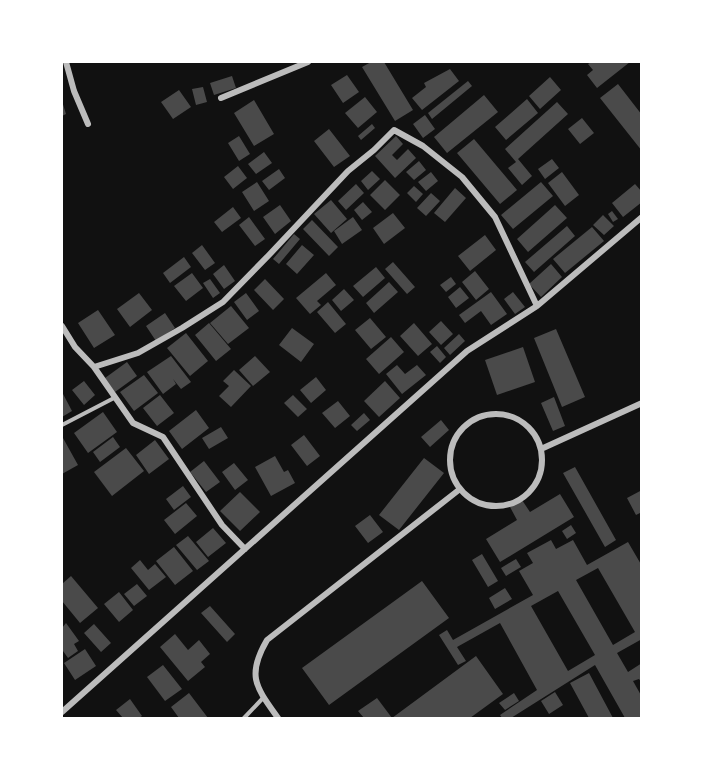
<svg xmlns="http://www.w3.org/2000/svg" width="703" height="780" font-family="'Golos Text',sans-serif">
	<rect width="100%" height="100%" fill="#111"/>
	<!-- building -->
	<path fill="#4a4a4a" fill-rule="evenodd" d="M371,62h13l29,48 -18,11 -33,-54z
		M591,62h39l-33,26 -10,-13 6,-5 -5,-6z
		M450,69l9,12 -37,29 -10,-12 14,-11 -2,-4z
		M347,75l12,17 -16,11 -12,-18z
		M232,76l4,12 -22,7 -4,-12z
		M550,77l11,13 -21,19 -11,-13z
		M468,81l4,5 -40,33 -4,-6z
		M618,84l24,31v36l-42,-53z
		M203,87l4,15 -11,3 -4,-16z
		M179,90l12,17 -18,12 -12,-17z
		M484,95l14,17 -51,41 -13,-16z
		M365,97l12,15 -19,16 -13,-15z
		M527,99l11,14 -32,27 -11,-13z
		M254,100l20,34 -20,12 -20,-33z
		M62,101l4,13 -4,2z
		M557,102l11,12 -50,45 14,17 -10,9 -14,-17 8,-6 -11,-13z
		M425,115l10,14 -12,9 -10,-14z
		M582,118l12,15 -14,11 -12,-15z
		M372,124l3,4 -14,12 -3,-4z
		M329,129l21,27 -16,11 -20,-26z
		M239,136l11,18 -11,7 -11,-18z
		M396,136l7,8 -11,11 5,5 11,-11 8,9 -21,20 -20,-22z
		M474,139l43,51 -17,14 -43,-51z
		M264,152l8,11 -16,11 -8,-10z
		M552,159l7,9 -14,11 -7,-10z
		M419,161l7,9 -12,10 -8,-8z
		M238,166l9,12 -14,11 -9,-12z
		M279,169l6,9 -16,12 -7,-9z
		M372,171l8,8 -12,11 -7,-9z
		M431,172l7,9 -12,10 -8,-9z
		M562,172l17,23 -14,11 -17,-23z
		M385,180l15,15 -15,15 -15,-15z
		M257,182l12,19 -15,10 -12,-19z
		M541,182l12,14 -40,33 -12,-14z
		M356,184l8,9 -18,17 -8,-9z
		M635,184l7,8v10l-19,15 -11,-14z
		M414,186l9,8 -7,8 -9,-9z
		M455,188l11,10 -21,24 -11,-9z
		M431,193l9,8 -14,15 -9,-8z
		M331,200l16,19 -16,14 -17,-19z
		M363,202l9,10 -10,8 -8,-10z
		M280,205l11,16 -16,13 -12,-17z
		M555,205l12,13 -39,34 -11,-13z
		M233,207l8,11 -19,14 -8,-10z
		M612,211l6,8 -5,3 -5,-8z
		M393,213l12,15 -21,16 -11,-16z
		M603,215l11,11 -10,9 -11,-10z
		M249,217l16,22 -10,7 -16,-21z
		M353,217l9,13 -20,14 -8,-13z
		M312,220l26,27 -9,9 -26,-27z
		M567,226l8,10 -41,36 -9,-10z
		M592,227l12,14 -39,32 -12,-14z
		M294,234l6,5 -21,25 -6,-5z
		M485,235l11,15 -26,21 -12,-15z
		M202,245l13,18 -10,7 -13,-17z
		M302,245l12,10 -17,19 -11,-10z
		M184,257l7,10 -21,16 -7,-10z
		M393,262l22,25 -8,7 -22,-25z
		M551,264l11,13 -21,20 -12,-13z
		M224,265l11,16 -11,8 -11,-15z
		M376,267l9,11 -22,19 -10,-11z
		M475,271l14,18 -13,11 -14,-18z
		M192,273l11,15 -17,13 -12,-15z
		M326,273l10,12 -19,16 4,4 -11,9 -14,-16z
		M451,277l5,7 -10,8 -6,-7z
		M210,279l10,14 -7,5 -10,-15z
		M265,279l19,20 -11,11 -19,-20z
		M389,282l9,10 -24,21 -8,-10z
		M460,287l9,11 -13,10 -8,-11z
		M344,289l10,11 -13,11 -9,-11z
		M491,292l16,22 -16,11 -10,-14 -16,12 -6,-8z
		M513,292l12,15 -10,7 -11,-15z
		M139,293l13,17 -22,17 -13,-18z
		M246,293l13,18 -12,9 -13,-18z
		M328,302l18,22 -11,9 -18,-21z
		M231,306l18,22 -21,16 -18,-21z
		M98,310l17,25 -21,13 -16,-25z
		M165,313l10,15 -19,13 -10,-15z
		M370,318l16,19 -15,12 -16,-19z
		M441,321l12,13 -12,11 -12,-13z
		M209,323l22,26 -15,12 -21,-26z
		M414,323l18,21 -14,12 -18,-20z
		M292,328l22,16 -13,18 -22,-17z
		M556,329l29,68 -23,10 -28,-69z
		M186,333l22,28 -18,15 -23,-28z
		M459,334l6,7 -15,14 -6,-7z
		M391,337l13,15 -25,22 -13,-15z
		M437,346l9,11 -6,6 -10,-11z
		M523,347l12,35 -38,13 -12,-35z
		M171,356l20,26 -10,7 -8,-10 3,5 -13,10 -16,-22z
		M255,356l15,16 -17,14 -14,-16z
		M127,362l10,14 -22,16 -10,-14z
		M397,365l8,9 12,-9 9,10 -24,19 -16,-20z
		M234,370l17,16 -20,21 -12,-11 10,-10 -6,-5z
		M144,375l14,18 -24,18 -14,-19z
		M316,377l10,13 -15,13 -11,-13z
		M84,381l11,14 -11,10 -12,-15z
		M385,381l15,17 -21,19 -15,-16z
		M62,392l10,19 -10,6z
		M160,395l14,18 -17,13 -14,-18z
		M293,395l14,14 -9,8 -14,-14z
		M554,397l11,29 -12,5 -12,-28z
		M338,401l12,15 -15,12 -13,-15z
		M196,410l13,18 -27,21 -13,-18z
		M103,412l14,20 -29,21 -14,-20z
		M364,413l6,7 -13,11 -6,-6z
		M441,420l8,10 -19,17 -9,-10z
		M221,427l7,11 -19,11 -7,-11z
		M304,435l16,21 -13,10 -16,-21z
		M113,437l7,10 -20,15 -7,-10z
		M63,438l15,27 -16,9v-35z
		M155,440l14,19 -20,15 -13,-19z
		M126,448l18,23 -32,25 -18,-24z
		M275,456l9,16 4,-2 7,13 -24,13 -16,-29z
		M424,458l20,15 -45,57 -20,-15z
		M204,461l16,21 -14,10 -16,-20z
		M234,463l14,17 -13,10 -13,-18z
		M575,467l41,73 -11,7 -42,-74z
		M183,486l8,11 -17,13 -8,-11z
		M642,490v22l-6,3 -9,-17z
		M240,492l20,20 -20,19 -20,-20z
		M560,494l14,23 -74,45 -14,-23 31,-19 -7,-13 12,-7 8,12z
		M186,503l11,13 -22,18 -11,-14z
		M370,515l13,17 -15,11 -13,-17z
		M571,525l5,8 -9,6 -5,-8z
		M213,528l13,15 -18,14 -12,-15z
		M188,536l21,25 -12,9 -21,-25z
		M551,540l5,9 17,-9 14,25 41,-23 14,24v73l-25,14 11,19 14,-9v20l-3,-4 -6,2 9,16v21h-17l-30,-53 -84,53h-9l-2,-3 37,-25 -37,-67 -43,24 9,14 -8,4 -19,-30 8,-5 6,10 80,-45 -14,-24 14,-8 -6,-10zM598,568l37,64 -22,13 -37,-65zM558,591l37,64 -27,16 -37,-65z
		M174,547l19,24 -18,14 -19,-24z
		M482,554l16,27 -10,6 -16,-27z
		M516,559l5,8 -15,9 -5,-8z
		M140,560l8,10 7,-6 11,13 -17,13 -18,-22z
		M71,576l27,32 -18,15 -18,-22v-17z
		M422,581l27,37 -120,87 -27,-37z
		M137,584l10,12 -13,10 -10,-12z
		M505,588l7,11 -17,10 -6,-11z
		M119,592l14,18 -14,12 -15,-18z
		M210,606l25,28 -8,8 -26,-29z
		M66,623l13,18 -5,3 4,7 -10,7 -5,-7 -1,1v-24z
		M94,624l17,19 -10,9 -17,-19z
		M175,634l13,16 11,-10 11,14 -9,8 4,5 -17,14 -28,-34z
		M85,649l11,17 -21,14 -11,-17z
		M476,656l27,38 -33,24h-106l-6,-7 19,-13 15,20z
		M163,665l19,24 -17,12 -18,-24z
		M589,673l24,45h-24l-19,-35z
		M555,692l8,13 -14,9 -8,-13z
		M189,693l19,25h-29l-8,-11z
		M514,693l5,8 -14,9 -6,-7z
		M130,699l12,17 -3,2h-16l-7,-8z"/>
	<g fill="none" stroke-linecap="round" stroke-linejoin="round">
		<!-- service -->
		<path stroke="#bcbcbc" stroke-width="4" d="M62,425l52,-27
			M244,718l19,-20"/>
		<!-- minor -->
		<path stroke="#bcbcbc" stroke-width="6" d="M66,62l8,29 14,33
			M221,98l87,-36
			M62,326l13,21 19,20 44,-14 44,-25 41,-26 45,-46 80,-85 26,-21 20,-20 29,16 39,31 33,40 42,89
			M94,367l39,56 30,14 59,88 23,24
			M450 460a46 46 0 1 1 92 0a46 46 0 1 1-92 0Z
			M541,449l101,-46
			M62,712l405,-361 70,-45 105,-89
			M278,718c-22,-31 -32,-42 -11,-78l193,-151"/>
	</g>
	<!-- border -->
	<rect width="703" height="780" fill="none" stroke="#ffffff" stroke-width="126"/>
</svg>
